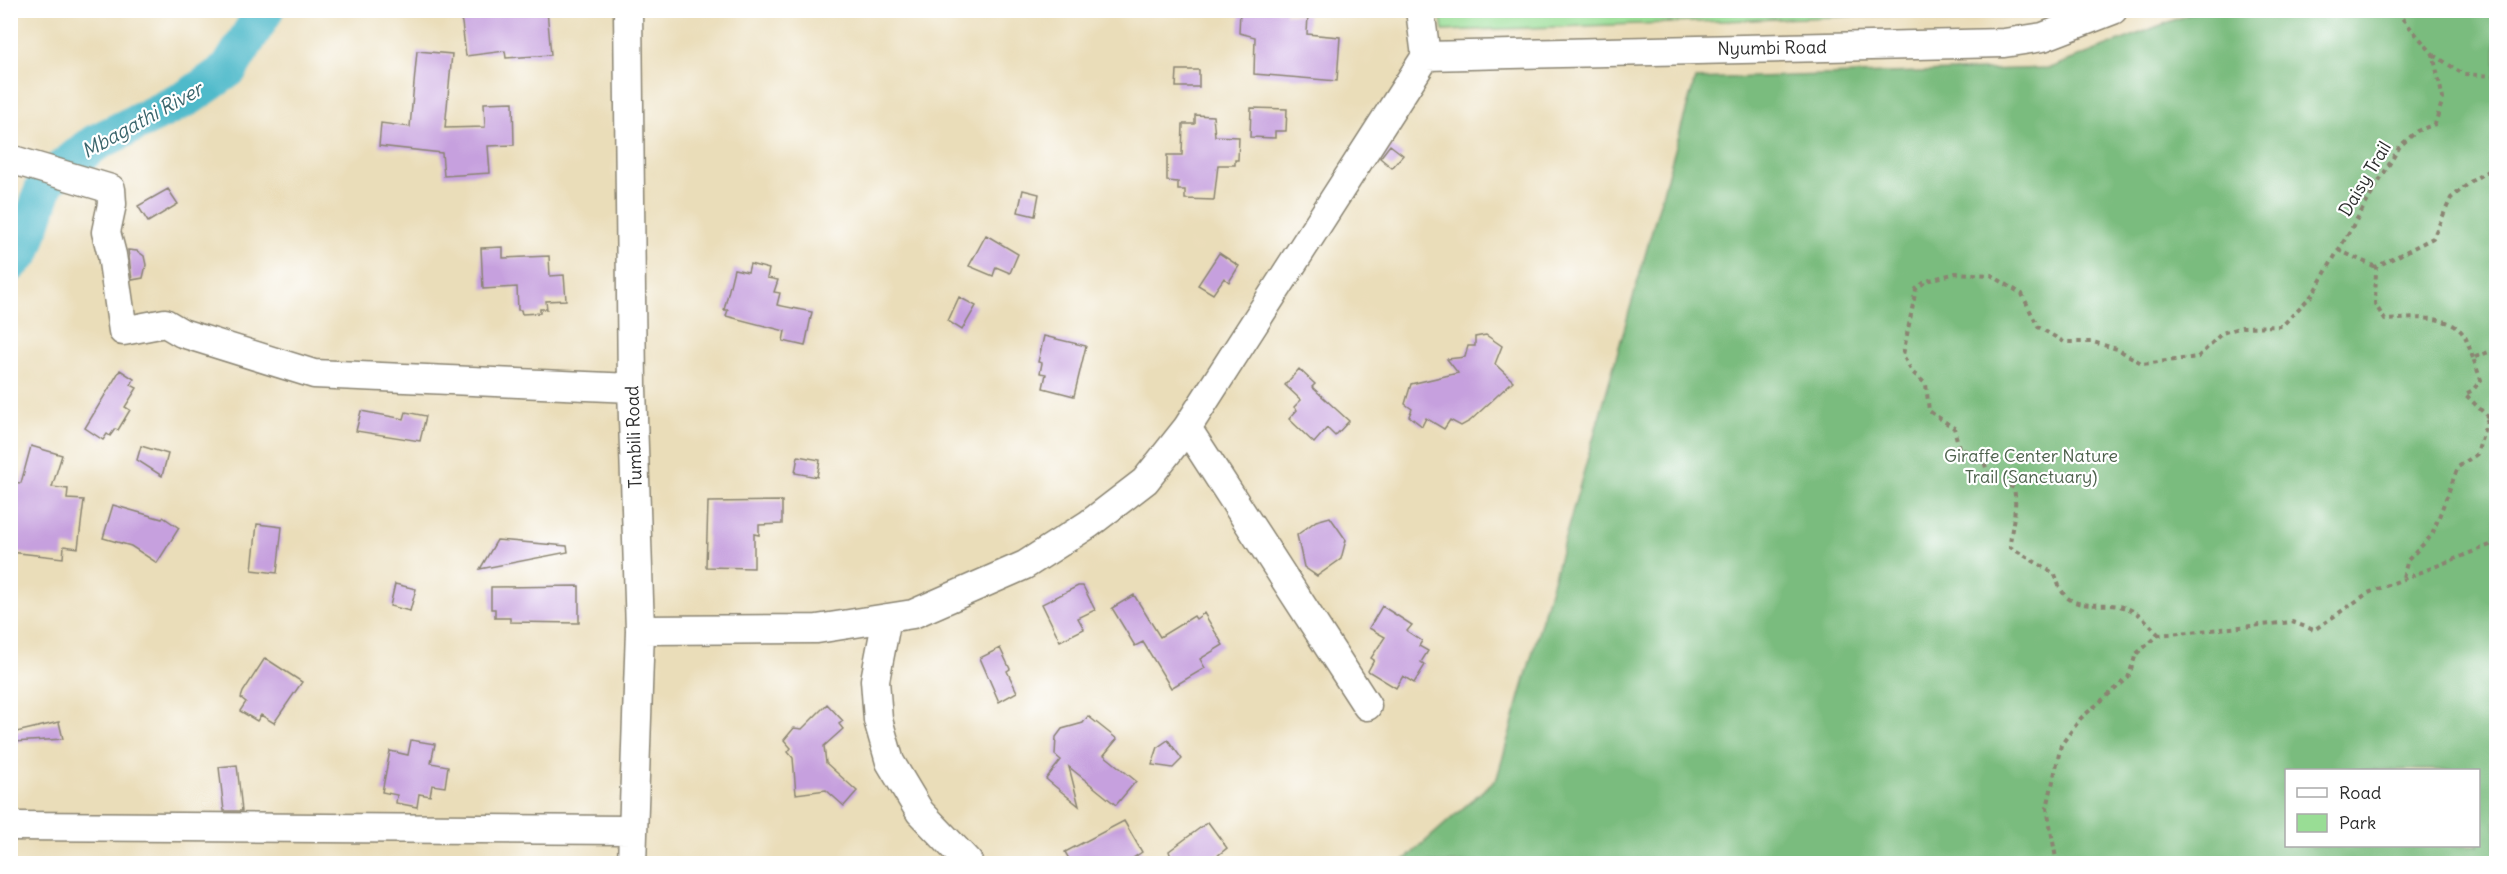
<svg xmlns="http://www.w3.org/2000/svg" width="2507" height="874" font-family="Delius,sans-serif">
	<rect width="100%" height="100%" fill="#fff"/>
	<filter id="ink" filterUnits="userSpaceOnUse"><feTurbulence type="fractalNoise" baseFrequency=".0167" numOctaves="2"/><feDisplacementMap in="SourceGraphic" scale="12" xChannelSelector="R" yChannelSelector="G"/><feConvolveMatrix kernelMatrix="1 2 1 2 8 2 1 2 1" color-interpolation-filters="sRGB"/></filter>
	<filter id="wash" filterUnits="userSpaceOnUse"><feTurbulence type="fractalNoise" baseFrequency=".008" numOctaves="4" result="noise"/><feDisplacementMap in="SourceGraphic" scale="24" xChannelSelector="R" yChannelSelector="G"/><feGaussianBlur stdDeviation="1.35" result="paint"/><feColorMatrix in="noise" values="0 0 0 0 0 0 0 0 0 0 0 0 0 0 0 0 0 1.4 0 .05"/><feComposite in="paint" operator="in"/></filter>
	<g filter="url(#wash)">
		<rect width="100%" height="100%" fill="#eaddb9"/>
		<!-- green -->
		<path fill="#99dd95" stroke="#628460" stroke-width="1.5" d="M1440,11v-1l560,1 -557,20z"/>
		<!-- forest -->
		<path fill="#7abc7e" stroke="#527454" stroke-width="1.5" fill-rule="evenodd" d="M2200,10l296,1v852h-1095l96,-85 198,-699 355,-11zM2286,770h192v76h-192z"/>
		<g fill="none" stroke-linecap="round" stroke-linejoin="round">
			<!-- river -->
			<path stroke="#4fbaca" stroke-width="38" d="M10,264l13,-13 23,-70 49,-38 94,-46 40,-28 36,-59"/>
		</g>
		<g id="blocks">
			<!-- building -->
			<path fill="#c6a0de" d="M458,10h89l4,45 -45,3 -1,-7 -39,5 -4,-33z
				M1240,10h46l-1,4 23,1 -1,19 33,3 -3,44 -83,-7 1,-37 -16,-4z
				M417,51l35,3 -7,74 40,-1 -1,-24 29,-1 1,43 -26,1 2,27 -46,3 -2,-23 -63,-7 2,-23 29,4z
				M1177,70h22v17h-23z
				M1251,108l36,1 -1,22h-11v7l-25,-1z
				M1195,115l18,1 2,20 24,1 -1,23h-3v5h-17l-4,35 -29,-1v-9h-7v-8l-11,-1v-26h15l1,-31h12z
				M1390,145l13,10 -11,13 -12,-10z
				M168,189l10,15 -30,18 -10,-16z
				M1023,190l16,4 -4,22 -17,-4z
				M986,235l32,19 -8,19 -14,-6 -3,9 -24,-10z
				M503,247v11l46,-2 1,20 14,-1 2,25 -20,1 1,8h-7v4l-18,1 -1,-4h-3l-1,-23 -34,2 -2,-41z
				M128,250l9,1 7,5 2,9 -3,13 -11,2z
				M1219,253l20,13 -10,16 -5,-4 -11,16 -15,-9z
				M750,264l19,5 -2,9 11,2 -4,12 6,1 -3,12 35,7 -7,34 -22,-5 2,-10 -59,-15 2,-6h-4l10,-41 14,3z
				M959,297l17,9 -14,24 -14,-9z
				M1486,335l16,11 -7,18 18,17 -43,40 -9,5 -11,-6 -6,9 -18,-11 -4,8 -13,-10 3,-7 -7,-5 6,-20 47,-11 -11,-14 18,-2 3,-11h7v-9z
				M1044,336l42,10 -12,50 -31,-8 3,-14 -6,-1 2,-10 -4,-1z
				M1299,369l16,15 -3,3 37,34 -14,15 -8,-8 -13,15 -25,-24 8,-9 -3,-3 7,-7 -16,-15z
				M120,370l14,9 -3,6 6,3 -12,19 5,3 -12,20 -3,-1 -5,7 -3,-2 -4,6 -18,-12z
				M361,411l43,8 2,-7 20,4 -6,25 -64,-10z
				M31,446l31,9 -10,32 16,2 -1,10 17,1 -6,48 -14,-2 -1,12 -53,-6v-70l11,1z
				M141,446l27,8 -6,22 -25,-16z
				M798,456l22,4 -3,17 -22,-4z
				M782,501v23l-23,1v10l-5,-1v34l-48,-1 2,-65z
				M113,505l49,14 1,-2 16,11 -22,35 -26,-17 -28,-8z
				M1330,517l16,23 -5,19 -24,17 -13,-9 -7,-32 19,-14z
				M257,524l25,3 -5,46 -25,-3z
				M497,540l70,6 1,6 -88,17z
				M395,584l21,5 -6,22 -20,-5z
				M579,586v37l-69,-1v-4h-15v-9h-4v-22z
				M1078,586h5l12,24 -17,8 6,11 -24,12 -18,-37z
				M1134,595l26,42 34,-21 2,3 8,-6 19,32 -23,14 5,9 -34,20 -28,-46 -8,4 -23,-38z
				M1382,606l30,19 -5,6 15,10 -3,5 9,5 -7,11 4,3 -11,18 -11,-7 -7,12 -28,-17 6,-11 -3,-2 14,-21 -16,-9z
				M1000,648l10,21 -3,2 10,21 -18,10 -19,-44z
				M265,658l37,24 -28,41 -13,-8 -4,6 -17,-10 6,-9 -5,-4 2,-6z
				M827,704l16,17 -4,3 4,5 -19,17 2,17 31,28 -13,15 -18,-16 -30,4 -3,-36 -5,-6 3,-4 -7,-8 10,-12 8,1z
				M1088,716l29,23 -13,16 32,26 -20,24 -47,-38 10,39 -33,-27 15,-19 -6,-5 1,-18 6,-8 21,-6z
				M59,722l4,17 -50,3 -1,-9z
				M411,740l24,4 -4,19 17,3 -3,21 -13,-2 -2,11 -11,-2 -2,13 -21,-4 1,-8 -15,-3 8,-41 18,4z
				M1168,740l14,19 -9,9 -21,-3 6,-18z
				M237,765l5,46h-18l-5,-44z
				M1124,821l18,31 -18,12h-52l-7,-12z
				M1208,822l19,26 -20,16h-34l-4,-13z"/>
		</g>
	</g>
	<g filter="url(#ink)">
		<use href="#blocks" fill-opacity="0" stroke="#8a8472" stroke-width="1.5"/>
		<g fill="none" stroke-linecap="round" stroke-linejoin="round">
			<!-- minor casing -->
			<g stroke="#8a8472" stroke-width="31">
				<path id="minor" d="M628,10l4,378 8,242 -8,234
					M1420,10l6,46
					M1426,56l578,-13 39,-6 70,-27
					M10,159l101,30 1,15 -6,28 6,23 11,76 42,-8 17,10 132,41 318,14
					M1187,428l180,278
					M887,618l-12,62 3,40 12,42 30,50 48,50
					M640,630l177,-1 96,-15 112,-49 64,-41 56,-43 42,-53 239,-372
					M10,826l623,4"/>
			</g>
			<!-- path -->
			<path stroke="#8a8472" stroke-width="4" stroke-dasharray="4.5 4.5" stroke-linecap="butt" d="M2434,55l29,19 33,2
				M2338,250l38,17
				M2496,349l-23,9 8,22 -8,10 -8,4 23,23 8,21
				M2473,358c-3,-7 -5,-17 -9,-23 -16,-23 -55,-16 -79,-15l-10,-16 1,-37 57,-29 18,-40 22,-18 23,-14
				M2403,577l5,-17 24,-25 26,-68 19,-13 11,-37
				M2159,635c-7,-7 -15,-18 -24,-23 -32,-19 -67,12 -80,-38l-45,-27c1,-22 8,-38 4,-59l-26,-14 -5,-16 -24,-10 -5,-20 -25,-17 -3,-27 -14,-12 -9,-17 13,-66 10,-8 30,-8 35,2 31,19 16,33 26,15h29l24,7 26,15 55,-7 24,-24 20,-6 40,-1 30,-31 88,-149 17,-15 18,-7 8,-25 -10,-45 -38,-44
				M2057,864l-10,-56 14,-63 20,-27 47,-40 8,-24 23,-19 133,-13 22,8 54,-37 122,-48 6,-8"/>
			<!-- minor -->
			<use href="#minor" stroke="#fff" stroke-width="28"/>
		</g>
	</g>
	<g text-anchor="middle" stroke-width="4.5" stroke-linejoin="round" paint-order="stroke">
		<!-- street labels -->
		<g font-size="18" fill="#2b2b2b" stroke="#fff">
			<text transform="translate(1772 48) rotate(-1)" y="6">Nyumbi Road</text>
			<text transform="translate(2365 179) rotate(-59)" y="6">Daisy Trail</text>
			<text transform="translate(634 437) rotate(-92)" y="6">Tumbili Road</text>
		</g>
		<!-- park labels -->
		<g font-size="18" fill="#4c604b" stroke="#fff">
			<text x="2031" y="462">Giraffe Center Nature<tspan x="2031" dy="21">Trail (Sanctuary)</tspan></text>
		</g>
		<!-- water labels -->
		<g font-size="20" font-style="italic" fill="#39646b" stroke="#fff">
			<text transform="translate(142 120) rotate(-29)" y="7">Mbagathi River</text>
		</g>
	</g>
	<!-- margin -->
	<rect width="2507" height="874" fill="none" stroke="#fff" stroke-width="36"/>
	<!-- legend -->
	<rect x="2285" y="769" width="195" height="78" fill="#ffffff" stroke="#aaaaaa" stroke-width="1.5"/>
	<rect x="2297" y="788" width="30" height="9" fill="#ffffff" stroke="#aaaaaa" stroke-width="1.5"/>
	<text x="2339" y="799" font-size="18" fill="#2b2b2b">Road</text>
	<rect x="2297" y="814" width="30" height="18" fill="#99dd95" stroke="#aaaaaa" stroke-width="1.5"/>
	<text x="2339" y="829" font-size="18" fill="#2b2b2b">Park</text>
</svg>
